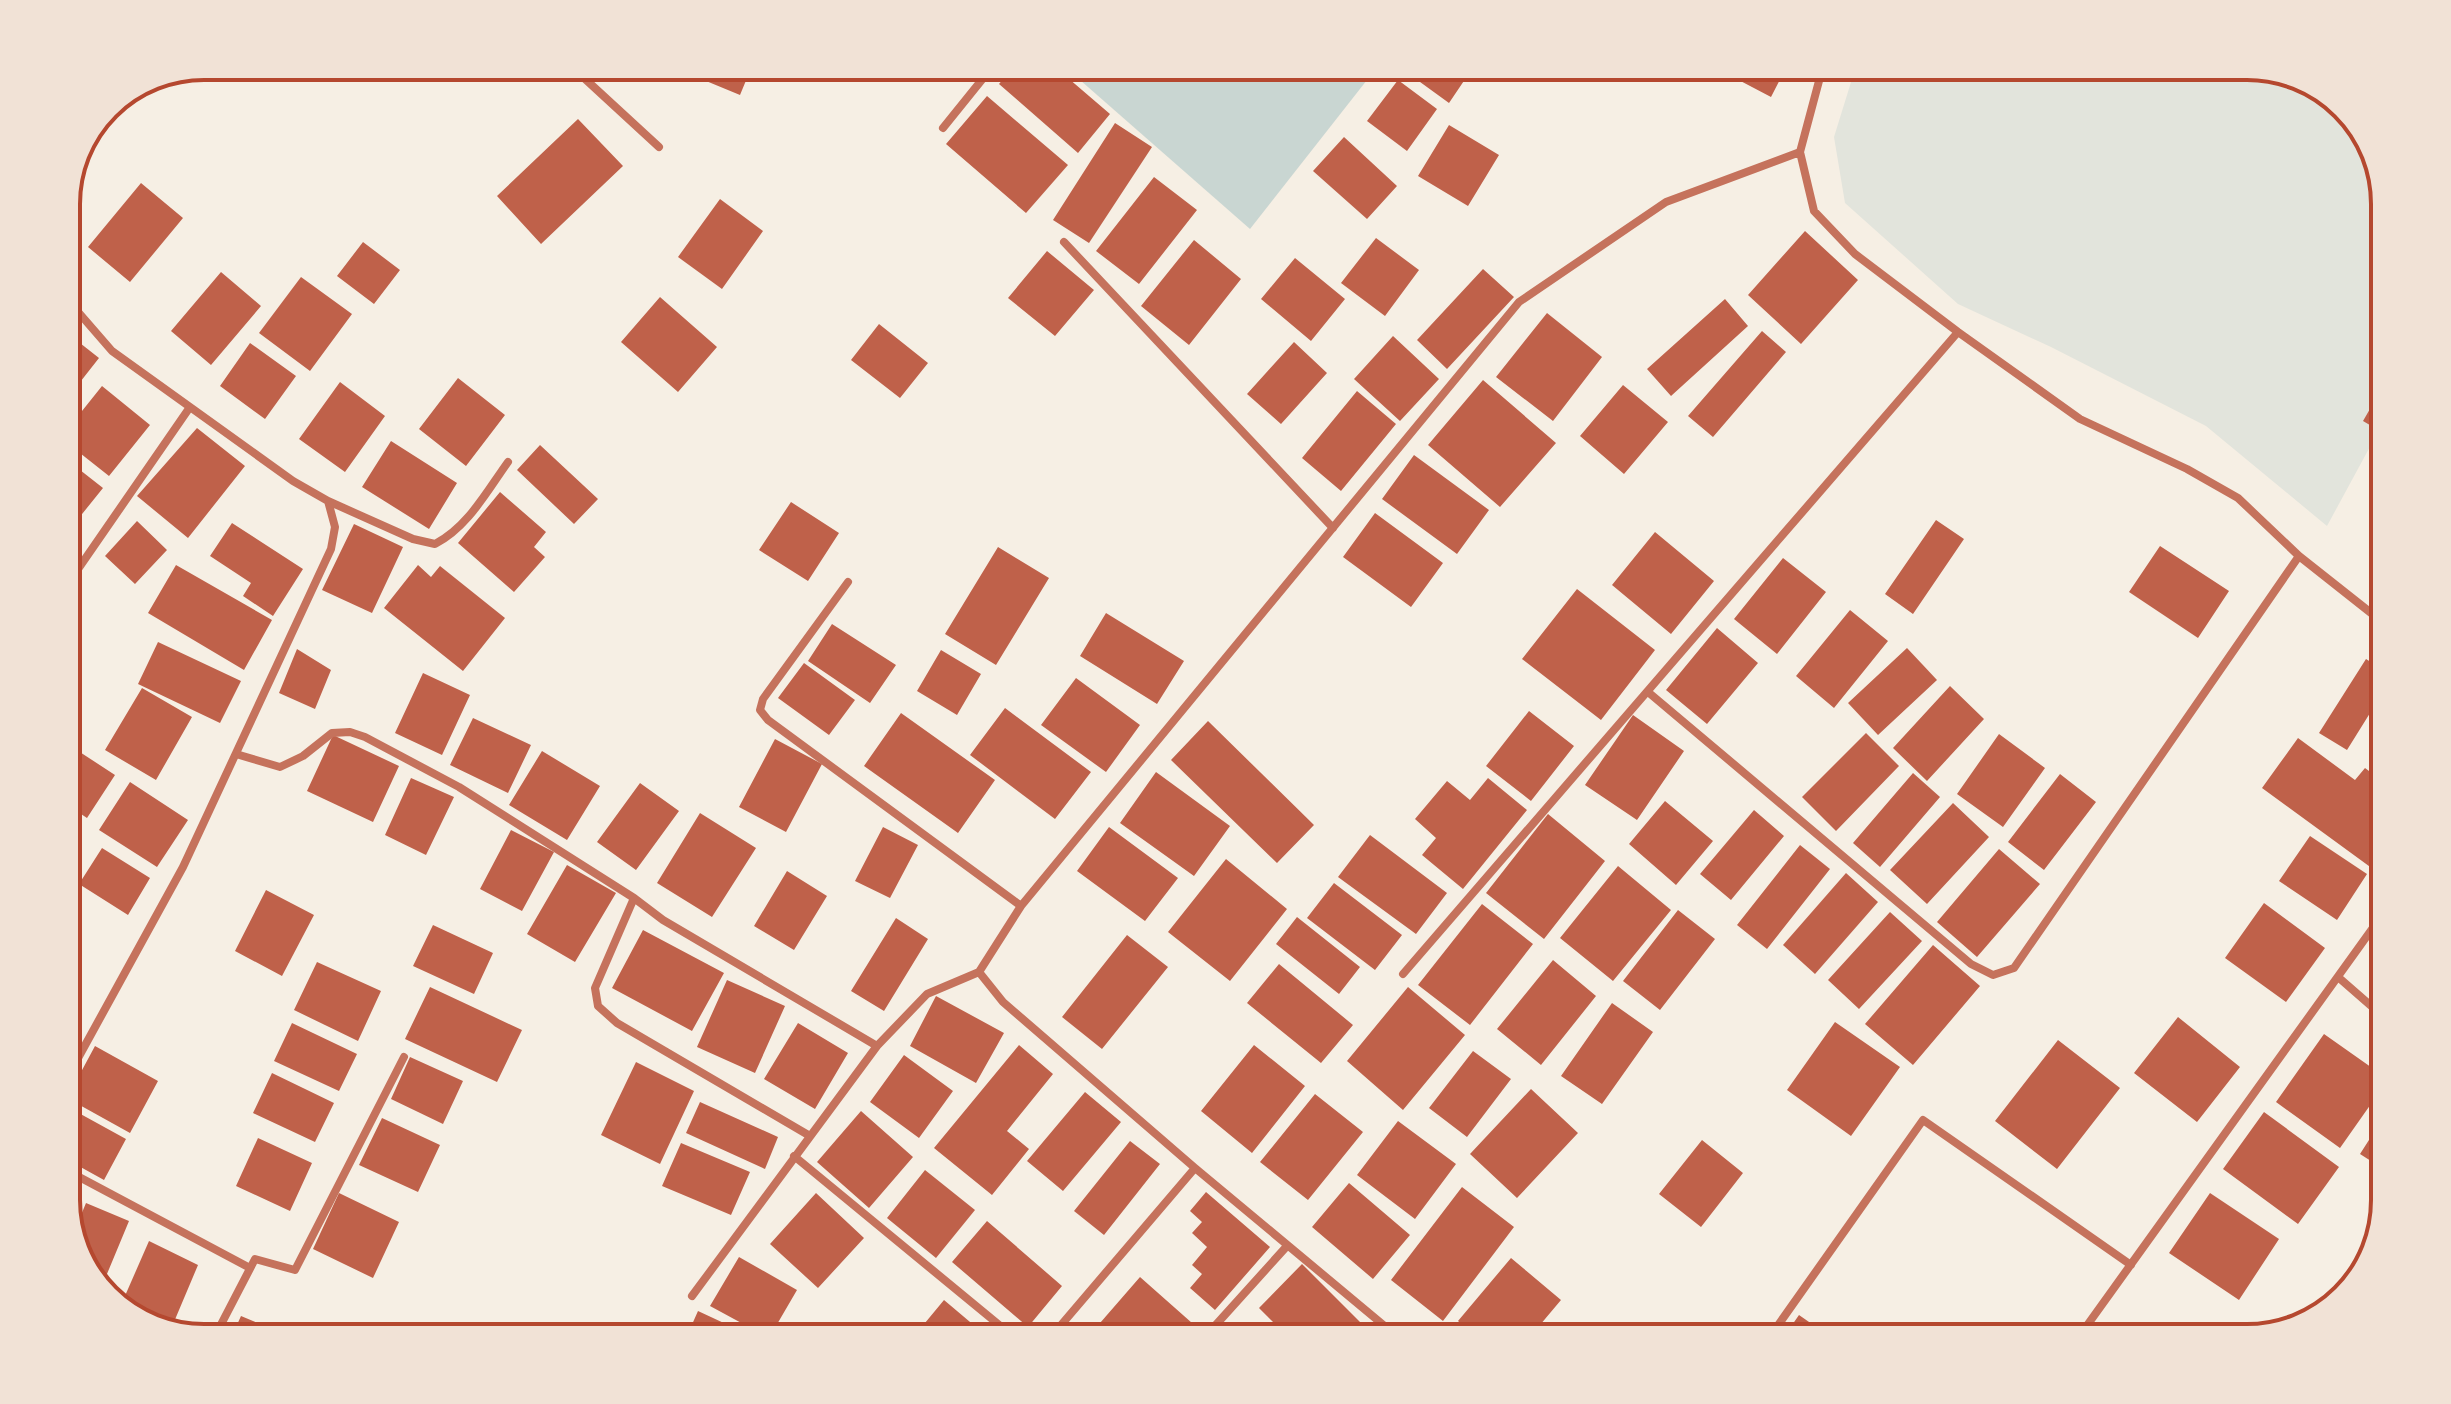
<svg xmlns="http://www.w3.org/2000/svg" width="2451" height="1404" font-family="'Work Sans',sans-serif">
	<rect width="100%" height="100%" fill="#f6efe4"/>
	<!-- green -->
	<path fill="#e2e4dc" d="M1856,66h391l68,18 51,51 19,61v223l-58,107 -121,-100 -155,-79 -93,-43 -113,-101 -11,-66z"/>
	<!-- water -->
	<path fill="#c9d6d2" d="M1064,66h283l20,14 -117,149z"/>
	<!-- building -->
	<path fill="#bf614a" d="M392,66h31l-15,16z
		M698,66h54l-12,29 -46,-19z
		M1014,66h40l56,48 -32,39 -79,-69z
		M1398,66h76l-25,37z
		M1712,66h75l-16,31z
		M1398,80l39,29 -30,42 -40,-30z
		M987,96l81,69 -42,48 -80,-69z
		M578,119l45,47 -82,78 -44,-48z
		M1115,123l37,24 -63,96 -36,-23z
		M1449,125l50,30 -31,51 -50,-30z
		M1344,137l53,49 -30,33 -54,-48z
		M1154,177l43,33 -58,74 -43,-33z
		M141,183l42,35 -53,64 -42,-35z
		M720,199l43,32 -41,58 -44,-32z
		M1805,231l53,49 -57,64 -53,-49z
		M1376,238l43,32 -34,46 -44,-33z
		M1194,240l47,39 -52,66 -48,-39z
		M363,242l37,28 -26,34 -37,-28z
		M1047,251l47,39 -39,46 -47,-38z
		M1295,258l50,41 -34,42 -50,-42z
		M1483,269l31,28 -67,72 -30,-29z
		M221,272l40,34 -50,59 -40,-34z
		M301,277l51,37 -42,57 -51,-38z
		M660,297l57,50 -39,45 -57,-50z
		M1725,299l23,27 -77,70 -24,-27z
		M1547,313l55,44 -49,64 -57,-44z
		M879,324l49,39 -28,35 -49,-38z
		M1762,331l24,21 -73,85 -25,-21z
		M66,332l33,26 -33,42z
		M1393,336l46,43 -39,42 -46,-42z
		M1294,342l33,31 -46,51 -34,-30z
		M250,343l46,33 -31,43 -45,-33z
		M458,378l47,37 -39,51 -47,-37z
		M1483,380l73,63 -56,64 -72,-62z
		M340,382l45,34 -40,56 -46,-33z
		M2385,383v51l-22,-13z
		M1623,385l45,37 -44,52 -44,-38z
		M102,386l48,39 -41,51 -43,-34v-11z
		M1357,391l39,33 -55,67 -39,-33z
		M197,428l48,38 -57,72 -51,-42z
		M391,441l66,42 -28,46 -67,-42z
		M540,445l58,54 -24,25 -57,-54z
		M1414,455l75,55 -32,44 -75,-55z
		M66,459l37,29 -37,46z
		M500,492l46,40 -12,15 11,10 -31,35 -56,-49z
		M791,502l48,31 -31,48 -49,-31z
		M1375,513l68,50 -32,44 -68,-50z
		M1936,520l28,19 -51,75 -28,-20z
		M137,521l30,29 -32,34 -30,-28z
		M232,523l71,46 -30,47 -30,-20 8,-13 -41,-27z
		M354,524l49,23 -31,66 -50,-23z
		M1655,532l59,49 -43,53 -59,-49z
		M2160,546l69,45 -31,47 -69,-46z
		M998,547l51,31 -53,87 -51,-31z
		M1783,558l43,34 -49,62 -43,-35z
		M176,565l96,55 -28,50 -96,-57z
		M418,565l13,12 9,-11 65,52 -42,53 -79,-63z
		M1577,589l78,61 -54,70 -79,-61z
		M1850,610l38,31 -54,67 -38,-32z
		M1106,613l78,48 -27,43 -77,-48z
		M832,624l64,41 -26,38 -62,-42z
		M1717,628l41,35 -51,61 -41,-34z
		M158,642l83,39 -21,42 -82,-39z
		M1907,648l30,32 -59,55 -30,-32z
		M297,649l34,21 -16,39 -36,-16z
		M941,650l40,24 -24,41 -40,-24z
		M2366,659l19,12v18l-38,61 -28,-17z
		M804,663l51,37 -26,35 -51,-37z
		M423,673l47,22 -28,60 -47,-22z
		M1076,678l64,47 -34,47 -65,-47z
		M1950,686l34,33 -57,62 -34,-33z
		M142,688l50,29 -36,63 -51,-30z
		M1005,708l86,64 -36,47 -85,-64z
		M1529,711l45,35 -43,55 -45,-35z
		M901,713l94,67 -37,53 -94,-67z
		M1633,715l51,36 -47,69 -52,-35z
		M473,718l58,27 -23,48 -58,-28z
		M1208,721l106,104 -37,38 -106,-103z
		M1866,733l33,33 -63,65 -34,-34z
		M1999,734l46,34 -42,59 -46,-33z
		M333,735l66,31 -26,56 -66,-31z
		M2298,738l57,42 10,-12 20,15v70l-12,16 -111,-81z
		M775,739l47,25 -36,68 -47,-25z
		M66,743l49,32 -28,43 -21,-14z
		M542,751l58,35 -33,54 -58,-35z
		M1156,772l74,54 -36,50 -74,-53z
		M1913,773l27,24 -60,70 -27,-24z
		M2060,774l36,28 -52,68 -36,-28z
		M411,778l43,19 -28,58 -41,-20z
		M1488,778l39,32 -64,79 -41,-34 14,-17 -21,-19 32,-38 23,19z
		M130,782l58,38 -31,47 -58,-37z
		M640,783l39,28 -43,59 -39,-28z
		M1665,801l48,40 -37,44 -47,-41z
		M1953,803l36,34 -62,67 -37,-34z
		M1754,810l30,26 -53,64 -31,-26z
		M700,813l56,35 -44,69 -55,-34z
		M1548,814l57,47 -61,78 -58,-46z
		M883,827l35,18 -28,53 -35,-17z
		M1109,827l69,51 -33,43 -68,-50z
		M511,830l43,22 -32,59 -42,-22z
		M1370,835l77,58 -31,41 -78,-57z
		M2310,836l57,38 -30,46 -58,-39z
		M1800,845l30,24 -63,80 -30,-24z
		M102,848l48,30 -22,37 -49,-31z
		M1999,849l41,35 -63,73 -40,-35z
		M1226,859l61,50 -57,72 -62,-49z
		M567,865l49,28 -41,69 -48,-28z
		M1618,866l53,44 -58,71 -53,-43z
		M787,871l40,25 -33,54 -40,-24z
		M1846,873l32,29 -63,72 -32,-29z
		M1334,883l68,52 -27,35 -68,-52z
		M266,890l48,25 -32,61 -47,-25z
		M2264,903l61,45 -39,54 -61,-44z
		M1482,904l51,40 -63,81 -52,-40z
		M1678,910l37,29 -55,71 -37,-29z
		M1890,912l32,29 -63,68 -31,-29z
		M1297,917l63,50 -21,27 -63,-50z
		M896,918l32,21 -44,72 -33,-20z
		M433,925l60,28 -19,41 -61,-28z
		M643,930l81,43 -32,58 -80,-43z
		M1127,935l41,32 -66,82 -40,-32z
		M1933,945l47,41 -67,79 -48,-41z
		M1553,960l43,36 -55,69 -44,-36z
		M317,962l64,29 -23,50 -64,-31z
		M1279,964l74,61 -32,38 -74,-60z
		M727,980l58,26 -30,67 -58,-26z
		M430,987l92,43 -25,52 -92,-43z
		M1408,987l57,48 -62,75 -56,-49z
		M936,996l68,37 -28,50 -66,-37z
		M1612,1003l41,29 -51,72 -41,-28z
		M2178,1017l62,50 -43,55 -63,-49z
		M1835,1022l65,45 -49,69 -64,-46z
		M292,1023l65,31 -18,37 -65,-30z
		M798,1023l50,30 -33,56 -51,-30z
		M2324,1034l61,43v7l-45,64 -64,-46z
		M2058,1040l62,48 -63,81 -62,-48z
		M1019,1045l34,29 -46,57 22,18 -37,46 -58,-47z
		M1254,1045l51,41 -53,67 -51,-42z
		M95,1046l63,35 -28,52 -63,-35z
		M1473,1051l38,28 -44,58 -38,-29z
		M904,1055l49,36 -34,47 -49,-36z
		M410,1057l53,24 -20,43 -52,-25z
		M636,1062l58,29 -34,73 -59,-29z
		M272,1073l62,30 -19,39 -62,-29z
		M1531,1089l47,44 -61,65 -47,-44z
		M1085,1092l36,30 -58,69 -36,-30z
		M1315,1094l48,38 -55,68 -48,-38z
		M700,1102l78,35 -13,32 -79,-36z
		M66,1106l60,33 -22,41 -38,-21z
		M861,1111l52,46 -44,51 -52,-46z
		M2264,1112l75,55 -41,57 -75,-55z
		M2385,1115v55l-25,-16z
		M382,1118l58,27 -22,47 -59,-27z
		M1398,1121l58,43 -41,55 -58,-44z
		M258,1138l54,25 -22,48 -54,-25z
		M1702,1140l41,33 -42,54 -42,-33z
		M1130,1141l30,23 -56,71 -30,-24z
		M681,1143l69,29 -19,43 -69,-29z
		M925,1170l50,40 -39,48 -49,-40z
		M1349,1183l61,52 -37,44 -61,-52z
		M1462,1187l52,40 -71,94 -52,-41z
		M66,1192l10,4 -8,18 -2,-6z
		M1206,1192l64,55 -55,63 -25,-22 12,-14 -10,-9 15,-18 -15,-14 10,-11 -12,-11z
		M339,1193l60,29 -26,56 -60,-29z
		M816,1193l48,45 -46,50 -48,-44z
		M2210,1193l69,46 -40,61 -70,-47z
		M86,1203l43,18 -27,65 -17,-17 -11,-37z
		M987,1221l75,65 -34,41 -76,-65z
		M149,1241l49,24 -27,64 -35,-9 -15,-15z
		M739,1257l58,33 -28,48 -59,-32z
		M1511,1258l50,42 -32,38h-52l-19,-17z
		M1302,1264l74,74h-87l-30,-30z
		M1140,1277l52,46 -14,15h-91z
		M944,1300l45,38h-58l-11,-9z
		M698,1311l58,27h-70z
		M1799,1315l33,23h-49z
		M241,1316l52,22h-62z
		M1249,1330l10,8h-17z"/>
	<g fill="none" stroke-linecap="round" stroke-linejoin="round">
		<!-- minor -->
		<path stroke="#c5725c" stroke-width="8" d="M571,66l88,81
			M1823,66l-23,86 14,59 41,43 103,78 122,87 107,50 51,29 61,58 86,68
			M943,128l50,-62
			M1064,242l269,286
			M66,298l46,53 181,130 35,20 7,26 -4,22 -148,318 -117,213
			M328,501l85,38 22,5c33,-17 52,-53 73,-82
			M76,572l114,-165
			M848,582l-85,117 -3,11 8,10 253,186
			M1648,692l323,272 22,11 21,-7 285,-412
			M236,754l44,13 23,-11 29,-23 18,-1 15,5 94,50 175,111 29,22 214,126
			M634,898l-39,90 3,18 19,17 193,113
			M1403,974l555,-642
			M2338,977l47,41
			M794,1156l221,182
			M66,1170l184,98
			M692,1296l185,-250 50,-52 52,-22
			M214,1338l41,-79 40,11 109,-213
			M1050,1338l145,-170
			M1204,1338l83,-92
			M1399,1338l-204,-170 -192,-166 -24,-30 42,-66 498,-604 147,-100 134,-50
			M1769,1338l154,-218 208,145
			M2078,1338l307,-427"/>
	</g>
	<!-- crop -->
	<path d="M0 0H2451V1404H0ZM204 80H2247A124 124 0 0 1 2371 204V1200A124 124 0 0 1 2247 1324H204A124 124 0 0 1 80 1200V204A124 124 0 0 1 204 80Z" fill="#f1e2d6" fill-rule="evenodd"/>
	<path fill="none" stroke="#b5482f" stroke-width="4" d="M204 80H2247A124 124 0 0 1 2371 204V1200A124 124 0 0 1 2247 1324H204A124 124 0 0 1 80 1200V204A124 124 0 0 1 204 80Z"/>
</svg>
